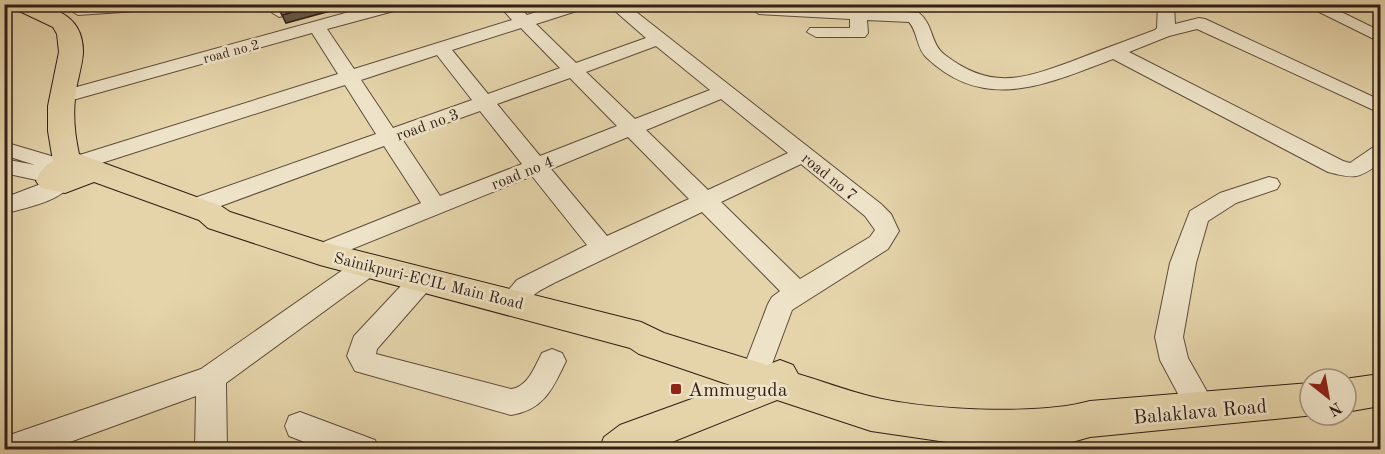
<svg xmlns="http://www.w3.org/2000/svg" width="1385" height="454" viewBox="0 0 1385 454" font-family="'Old Standard TT',serif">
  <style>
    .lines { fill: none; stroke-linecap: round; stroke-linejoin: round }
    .minor-casing { stroke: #5d4c3b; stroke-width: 2 }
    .major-casing { stroke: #301e16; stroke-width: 2 }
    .minor { fill: #eee3c8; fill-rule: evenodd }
    .major { fill: #e5d4aa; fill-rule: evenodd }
    .shaded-wall { fill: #635845; stroke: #301e16; stroke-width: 1.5 }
    .building { fill: #8e7d63; stroke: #301e16; stroke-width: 1.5 }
    .poi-dot { fill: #8f2418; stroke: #eee3c8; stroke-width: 2 }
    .labels { text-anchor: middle; stroke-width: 5; stroke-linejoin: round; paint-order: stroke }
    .far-street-label { font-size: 14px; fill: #301e16; stroke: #eee3c8 }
    .street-label { font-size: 16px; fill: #301e16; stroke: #eee3c8 }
    .near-poi-label { font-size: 20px; fill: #301e16; stroke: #eee3c8; text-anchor: start }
    .near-street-label { font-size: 20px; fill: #301e16; stroke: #eee3c8 }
  </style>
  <rect width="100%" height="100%" fill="#e5d4aa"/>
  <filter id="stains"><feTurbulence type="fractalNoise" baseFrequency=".00333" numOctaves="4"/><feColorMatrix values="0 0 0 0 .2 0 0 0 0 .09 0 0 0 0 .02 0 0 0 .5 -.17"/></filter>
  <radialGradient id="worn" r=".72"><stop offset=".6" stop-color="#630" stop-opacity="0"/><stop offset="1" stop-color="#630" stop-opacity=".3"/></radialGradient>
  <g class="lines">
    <!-- minor casing -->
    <g class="minor-casing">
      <g id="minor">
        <path d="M 85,4 L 173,4 L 165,9 L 78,15 L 70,10 L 72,6 Z"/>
        <path d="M 287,4 L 316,4 L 314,8 L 279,17 L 271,12 L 273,8 Z"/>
        <path d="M 378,4 L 407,4 L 405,8 L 327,29 L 354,69 L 512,20 L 498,4 L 516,4 L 527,15 L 561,4 L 588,4 L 586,8 L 536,24 L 576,63 L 646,38 L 607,4 L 626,4 L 881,204 L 891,214 L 899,231 L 888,249 L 792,310 L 769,372 L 759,376 L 749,372 L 745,364 L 768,304 L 772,297 L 780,291 L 702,212 L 556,282 C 549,286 541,289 535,294 C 523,304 520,314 503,308 L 499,301 L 517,280 L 587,245 L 532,176 L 320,262 L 311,259 L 308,253 L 311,247 L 421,203 L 384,146 L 202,213 L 194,215 L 186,213 L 182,207 L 186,201 L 376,134 L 345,85 L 86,168 L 73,169 L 71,172 L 62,174 L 71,184 C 60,202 24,208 4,214 L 4,198 L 46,182 L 4,173 L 4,159 L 35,165 L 4,155 L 4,142 L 68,161 L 70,158 L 338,74 L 312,33 L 62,103 L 55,101 L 52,97 L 55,93 ZM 521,28 L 560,68 L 488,94 L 452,50 ZM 656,46 L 710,90 L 635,119 L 586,72 ZM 437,55 L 472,100 L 393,128 L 361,80 ZM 570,78 L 617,126 L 540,156 L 497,104 ZM 721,99 L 788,153 L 708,190 L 646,130 ZM 480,111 L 522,164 L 440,196 L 402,139 ZM 628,137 L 689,199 L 607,236 L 551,169 ZM 801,164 L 865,216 L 875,230 L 870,237 L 800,279 L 721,202 Z"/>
        <path d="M 757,4 L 858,8 L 919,13 C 934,25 930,44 945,55 C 993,92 1026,78 1078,59 C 1103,49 1129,40 1155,30 L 1157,28 L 1158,4 L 1174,4 L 1175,24 L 1199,18 L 1205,19 L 1380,100 L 1380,113 L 1197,29 L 1169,36 L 1129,52 L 1343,161 L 1350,163 L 1372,148 L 1380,146 L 1380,163 C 1358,179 1355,179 1328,172 L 1113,59 C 1049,83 986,114 927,58 C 916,48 918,32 909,22 L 867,20 L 868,33 L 865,37 L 816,37 L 807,32 L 810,28 L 850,28 L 850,19 L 759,14 L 751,9 Z"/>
        <path d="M 1303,4 L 1325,4 L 1380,31 L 1380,42 Z"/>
        <path d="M 1269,177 L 1277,179 L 1280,184 L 1277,189 L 1236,203 L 1208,221 L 1196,263 L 1183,337 L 1188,358 L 1218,411 L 1214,420 L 1203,424 L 1192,420 L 1160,360 L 1155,337 L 1170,263 L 1190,211 L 1220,193 Z"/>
        <path d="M 369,256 L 378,258 L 382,265 L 378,272 L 226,383 L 227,450 L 195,450 L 196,396 L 48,450 L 4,450 L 4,437 L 201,369 L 360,258 Z"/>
        <path d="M 423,269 L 432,272 L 436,279 L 432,286 L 377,349 L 376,354 L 511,389 C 528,387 535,366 542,353 L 552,349 L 562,353 L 566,361 C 553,388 544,410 511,415 L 355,371 L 347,356 L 354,336 L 414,272 Z"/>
        <path d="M 300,412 L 375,440 L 379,450 L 325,450 L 289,436 L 285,426 L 289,416 Z"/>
        <path d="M 1007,433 L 1027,440 L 1031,450 L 983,450 L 987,440 Z"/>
      </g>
    </g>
    <!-- major casing -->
    <g class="major-casing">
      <g id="major">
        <path d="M 12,4 C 45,4 84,10 83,53 C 82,68 76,83 75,99 C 73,117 75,136 79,154 L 221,206 L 230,212 L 323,242 L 641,322 L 664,333 L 767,365 L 780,360 L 793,365 L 798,374 C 822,381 845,390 869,396 C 923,410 1037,416 1090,401 L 1310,383 L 1310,415 L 1315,415 L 1090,437 L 1065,444 L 960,444 L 871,431 L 777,400 L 652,450 L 599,450 L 604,437 L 620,425 L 730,385 L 639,354 L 630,348 L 320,265 L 208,228 L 199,220 L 94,182 L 65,193 L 41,188 L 36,181 C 39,172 45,165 53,161 L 48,131 L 48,106 L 59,52 L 57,34 L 53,27 L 15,9 Z"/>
        <path d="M 1380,374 L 1380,406 L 1346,412 L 1344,379 Z"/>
      </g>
    </g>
    <!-- minor -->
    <use href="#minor" class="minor"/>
    <!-- major -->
    <use href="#major" class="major"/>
  </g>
  <!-- shaded-wall -->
  <path class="shaded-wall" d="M 322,4 L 356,4 L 286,23 L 282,15 Z"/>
  <!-- building -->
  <path class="building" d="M 302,4 L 322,4 L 282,15 L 279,10 Z"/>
  <!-- markers -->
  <rect class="poi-dot" x="670" y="383" width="12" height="12" rx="3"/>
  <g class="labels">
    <!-- far-street labels -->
    <g class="far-street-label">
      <text transform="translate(231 51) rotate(-15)" y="5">road no 2</text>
    </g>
    <!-- street labels -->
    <g class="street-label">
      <text transform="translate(427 124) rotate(-20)" y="6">road no 3</text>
      <text transform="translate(522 172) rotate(-22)" y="6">road no 4</text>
      <text transform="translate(830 176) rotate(39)" y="6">road no 7</text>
      <text transform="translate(429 280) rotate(14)" y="6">Sainikpuri-ECIL Main Road</text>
    </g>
    <!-- near-poi labels -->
    <g class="near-poi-label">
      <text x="688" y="396">Ammuguda</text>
    </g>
    <!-- near-street labels -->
    <g class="near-street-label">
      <text transform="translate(1200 411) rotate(-5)" y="7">Balaklava Road</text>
    </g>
  </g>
  <!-- margin -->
  <rect width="1385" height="454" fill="none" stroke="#e5d4aa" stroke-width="24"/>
  <rect x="6" y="6" width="1373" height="442" fill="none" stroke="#301e16" stroke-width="3"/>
  <rect x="12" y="12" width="1361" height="430" fill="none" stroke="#301e16" stroke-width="1.5"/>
  <!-- north arrow -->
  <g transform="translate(1328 397) rotate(149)"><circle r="28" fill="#eee3c8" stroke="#a29481" stroke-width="1.5"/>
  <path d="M0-4.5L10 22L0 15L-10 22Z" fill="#8f2418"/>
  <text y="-9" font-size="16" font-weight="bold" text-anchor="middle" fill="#301e16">N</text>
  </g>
  <rect width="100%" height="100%" filter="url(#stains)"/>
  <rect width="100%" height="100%" fill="url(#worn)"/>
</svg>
